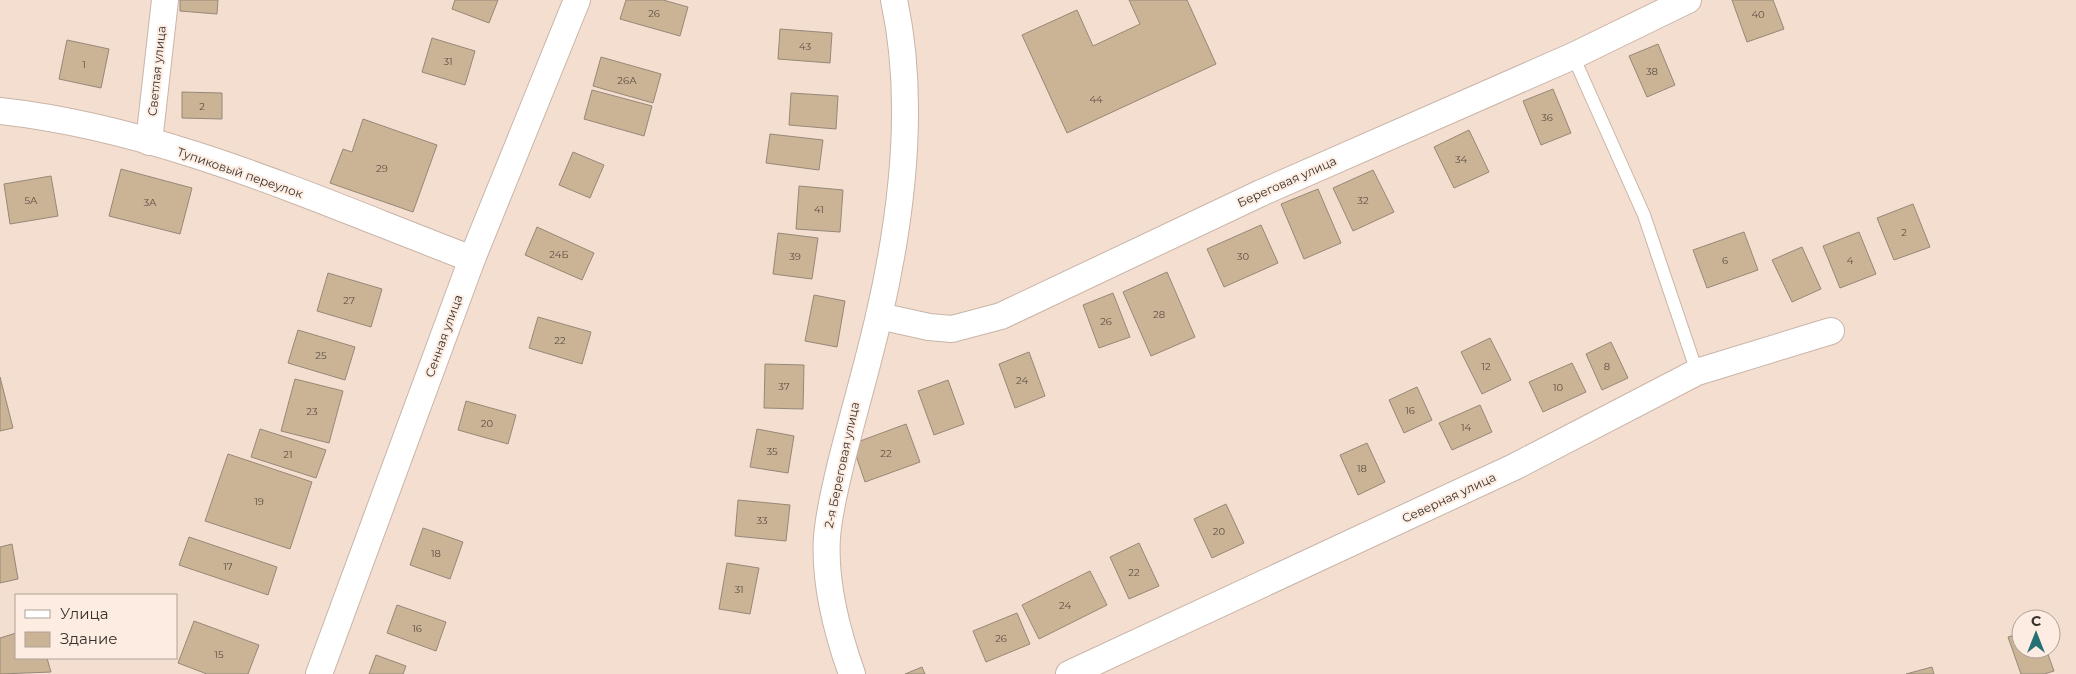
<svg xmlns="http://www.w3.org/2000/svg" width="2076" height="674" viewBox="0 0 2076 674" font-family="Montserrat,sans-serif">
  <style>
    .building { fill: #cbb395; stroke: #968877 }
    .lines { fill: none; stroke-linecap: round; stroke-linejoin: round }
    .service-casing { stroke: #c9b5a8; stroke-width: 14 }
    .minor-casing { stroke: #c9b5a8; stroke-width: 28 }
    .service { stroke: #fff; stroke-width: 12 }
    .minor { stroke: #fff; stroke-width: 26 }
    .labels { text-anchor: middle; stroke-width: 4; stroke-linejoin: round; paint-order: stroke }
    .number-label { font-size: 10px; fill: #5d5146 }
    .street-label { font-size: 12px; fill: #38302b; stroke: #fdece1 }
  </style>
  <rect width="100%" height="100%" fill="#f3ded0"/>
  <!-- building -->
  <g class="building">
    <path d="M 180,0 L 218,0 L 217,14 L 180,11 Z"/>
    <path d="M 455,0 L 498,0 L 489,23 L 452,9 Z"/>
    <path d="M 626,0 L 663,0 L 688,7 L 680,36 L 620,19 Z"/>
    <path d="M 1129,0 L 1187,0 L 1216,64 L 1067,133 L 1022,35 L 1077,10 L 1093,46 L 1140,24 Z"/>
    <path d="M 1732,0 L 1773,0 L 1784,29 L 1747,42 Z"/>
    <path d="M 780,29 L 832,33 L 830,63 L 778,59 Z"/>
    <path d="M 432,38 L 475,51 L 465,85 L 422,72 Z"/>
    <path d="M 67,40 L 109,49 L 101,88 L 59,79 Z"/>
    <path d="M 1658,44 L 1675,85 L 1647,97 L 1629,56 Z"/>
    <path d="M 601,57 L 661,74 L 653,103 L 593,86 Z"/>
    <path d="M 1553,89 L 1571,133 L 1541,145 L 1523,101 Z"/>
    <path d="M 592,90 L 652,106 L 644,136 L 584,119 Z"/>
    <path d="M 182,92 L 222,93 L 222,119 L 182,118 Z"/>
    <path d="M 791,93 L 838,96 L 836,129 L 789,125 Z"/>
    <path d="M 363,119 L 437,145 L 413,212 L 330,183 L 343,149 L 352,152 Z"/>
    <path d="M 1469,130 L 1489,172 L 1454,188 L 1434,147 Z"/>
    <path d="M 770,134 L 823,140 L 819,170 L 766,163 Z"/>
    <path d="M 573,152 L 604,165 L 590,198 L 559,185 Z"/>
    <path d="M 121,169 L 192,188 L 180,234 L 109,216 Z"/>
    <path d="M 1373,170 L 1394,212 L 1353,231 L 1333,188 Z"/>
    <path d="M 51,176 L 58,216 L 10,224 L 4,184 Z"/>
    <path d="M 799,186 L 843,190 L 840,232 L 796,229 Z"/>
    <path d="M 1318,189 L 1341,243 L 1304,259 L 1281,204 Z"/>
    <path d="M 1913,204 L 1930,247 L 1894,260 L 1877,218 Z"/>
    <path d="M 1261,225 L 1278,263 L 1224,287 L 1207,249 Z"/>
    <path d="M 537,227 L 594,253 L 582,280 L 525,255 Z"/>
    <path d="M 1744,232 L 1758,270 L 1707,288 L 1693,250 Z"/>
    <path d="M 1859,232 L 1876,274 L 1840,288 L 1823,246 Z"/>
    <path d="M 778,233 L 818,238 L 812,279 L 773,274 Z"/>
    <path d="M 1802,247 L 1821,289 L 1792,302 L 1772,260 Z"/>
    <path d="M 1167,272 L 1195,337 L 1151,356 L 1123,292 Z"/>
    <path d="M 328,273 L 382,289 L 371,327 L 317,311 Z"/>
    <path d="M 1113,293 L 1130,337 L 1099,348 L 1083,305 Z"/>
    <path d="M 814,295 L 845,301 L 837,347 L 805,341 Z"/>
    <path d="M 538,317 L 591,332 L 582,364 L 529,348 Z"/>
    <path d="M 298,330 L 355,347 L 345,380 L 288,363 Z"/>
    <path d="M 1490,338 L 1511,380 L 1482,394 L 1461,352 Z"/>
    <path d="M 1611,342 L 1628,378 L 1602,390 L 1586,354 Z"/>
    <path d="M 1029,352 L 1045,396 L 1015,408 L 999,364 Z"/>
    <path d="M 1572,363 L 1586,392 L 1543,412 L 1529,382 Z"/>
    <path d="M 765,364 L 804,365 L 803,409 L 764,408 Z"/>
    <path d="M 0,377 L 13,428 L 0,431 Z"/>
    <path d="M 295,379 L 343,391 L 329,443 L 281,431 Z"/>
    <path d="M 948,380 L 964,424 L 934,435 L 918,391 Z"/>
    <path d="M 1417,387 L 1432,420 L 1404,433 L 1389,400 Z"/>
    <path d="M 466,401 L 516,415 L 508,444 L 458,430 Z"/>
    <path d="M 1480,405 L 1492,432 L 1452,450 L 1439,423 Z"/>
    <path d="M 906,424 L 920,462 L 865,482 L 852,444 Z"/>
    <path d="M 260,429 L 326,450 L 316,478 L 251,457 Z"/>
    <path d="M 757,429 L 794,436 L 788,473 L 750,467 Z"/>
    <path d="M 1367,443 L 1385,482 L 1358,495 L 1340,455 Z"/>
    <path d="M 228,454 L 312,482 L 290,549 L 205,521 Z"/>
    <path d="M 738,500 L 790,505 L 786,541 L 735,536 Z"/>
    <path d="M 1226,504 L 1244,543 L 1212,558 L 1194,519 Z"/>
    <path d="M 423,528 L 463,542 L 450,579 L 410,565 Z"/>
    <path d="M 189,537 L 277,567 L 268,595 L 179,565 Z"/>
    <path d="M 1139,543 L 1159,586 L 1129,599 L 1110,557 Z"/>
    <path d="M 12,544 L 18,579 L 0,583 L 0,547 Z"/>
    <path d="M 727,563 L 759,568 L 750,614 L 719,609 Z"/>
    <path d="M 1090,571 L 1107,605 L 1039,639 L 1022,605 Z"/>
    <path d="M 397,605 L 446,622 L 436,651 L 387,633 Z"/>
    <path d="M 1017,613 L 1030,644 L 986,662 L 973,631 Z"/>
    <path d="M 194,621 L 259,645 L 248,674 L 207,674 L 178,663 Z"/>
    <path d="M 16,633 L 16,658 L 47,658 L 51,672 L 0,674 L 0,638 Z"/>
    <path d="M 2021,633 L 2021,649 L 2046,649 L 2054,671 L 2044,674 L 2021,674 L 2008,637 Z"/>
    <path d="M 376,655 L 406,666 L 403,674 L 369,674 Z"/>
    <path d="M 922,667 L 925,674 L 905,674 Z"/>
    <path d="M 1932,667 L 1934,674 L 1906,674 Z"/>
  </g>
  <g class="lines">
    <!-- service casing -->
    <g class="service-casing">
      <path id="service" d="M 1573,56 L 1644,215 L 1697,372"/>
    </g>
    <!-- minor casing -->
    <g class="minor-casing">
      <g id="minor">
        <path d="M 0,111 C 164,129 319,201 472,259"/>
        <path d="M 149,142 L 165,0"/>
        <path d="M 879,316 L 929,327 L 952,329 L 1001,316 L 1261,193 L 1573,56 L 1688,0"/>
        <path d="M 319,674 L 472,259 L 577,0"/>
        <path d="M 852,674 C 837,632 824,583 827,537 C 829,511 836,484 842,459 C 854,411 868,364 879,316 C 902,216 916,101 894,0"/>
        <path d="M 1069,674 L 1514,467 L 1697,372 L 1831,331"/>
      </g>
    </g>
    <!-- service -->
    <use href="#service" class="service"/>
    <!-- minor -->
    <use href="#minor" class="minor"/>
  </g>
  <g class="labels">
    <!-- number labels -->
    <g class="number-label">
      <text x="654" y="17">26</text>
      <text x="1758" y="18">40</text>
      <text x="805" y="50">43</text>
      <text x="448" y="65">31</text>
      <text x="84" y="68">1</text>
      <text x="1652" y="75">38</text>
      <text x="627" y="84">26А</text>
      <text x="1096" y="103">44</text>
      <text x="202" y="110">2</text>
      <text x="1547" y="121">36</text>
      <text x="1461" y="163">34</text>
      <text x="382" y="172">29</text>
      <text x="31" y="204">5А</text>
      <text x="1363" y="204">32</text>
      <text x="150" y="206">3А</text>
      <text x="819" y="213">41</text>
      <text x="1904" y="236">2</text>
      <text x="559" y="258">24Б</text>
      <text x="795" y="260">39</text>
      <text x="1243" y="260">30</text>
      <text x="1725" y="264">6</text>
      <text x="1850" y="264">4</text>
      <text x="349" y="304">27</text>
      <text x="1159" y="318">28</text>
      <text x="1106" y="325">26</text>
      <text x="560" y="344">22</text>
      <text x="321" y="359">25</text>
      <text x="1486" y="370">12</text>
      <text x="1607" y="370">8</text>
      <text x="1022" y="384">24</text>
      <text x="784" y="390">37</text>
      <text x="1558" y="391">10</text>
      <text x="1410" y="414">16</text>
      <text x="312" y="415">23</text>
      <text x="487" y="427">20</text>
      <text x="1466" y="431">14</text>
      <text x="772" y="455">35</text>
      <text x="886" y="457">22</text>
      <text x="288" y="458">21</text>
      <text x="1362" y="472">18</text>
      <text x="259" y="505">19</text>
      <text x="762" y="524">33</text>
      <text x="1219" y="535">20</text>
      <text x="436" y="557">18</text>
      <text x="228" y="570">17</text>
      <text x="1134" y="576">22</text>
      <text x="739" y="593">31</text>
      <text x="1065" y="609">24</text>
      <text x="417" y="632">16</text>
      <text x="1001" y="642">26</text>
      <text x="219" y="658">15</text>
    </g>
    <!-- street labels -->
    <g class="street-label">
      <text transform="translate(157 71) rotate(-84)" y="4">Светлая улица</text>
      <text transform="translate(240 173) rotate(19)" y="4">Тупиковый переулок</text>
      <text transform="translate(1287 182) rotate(-24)" y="4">Береговая улица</text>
      <text transform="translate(444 336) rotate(-70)" y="4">Сенная улица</text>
      <text transform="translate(842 465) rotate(-78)" y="4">2-я Береговая улица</text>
      <text transform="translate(1449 498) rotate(-25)" y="4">Северная улица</text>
    </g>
  </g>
  <!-- legend -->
  <rect x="15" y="594" width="162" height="65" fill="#fdece1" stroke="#aea198"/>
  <rect x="25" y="610" width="25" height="8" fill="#ffffff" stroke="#aea198"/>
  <text x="60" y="619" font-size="15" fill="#38302b">Улица</text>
  <rect x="25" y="632" width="25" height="15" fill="#cbb395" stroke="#aea198"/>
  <text x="60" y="644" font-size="15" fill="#38302b">Здание</text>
  <!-- north arrow -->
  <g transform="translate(2036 634)"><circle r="24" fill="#fdece1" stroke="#aea198"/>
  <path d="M0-4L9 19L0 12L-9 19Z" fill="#267174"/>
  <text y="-8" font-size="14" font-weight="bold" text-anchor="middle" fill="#38302b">С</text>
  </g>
</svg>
